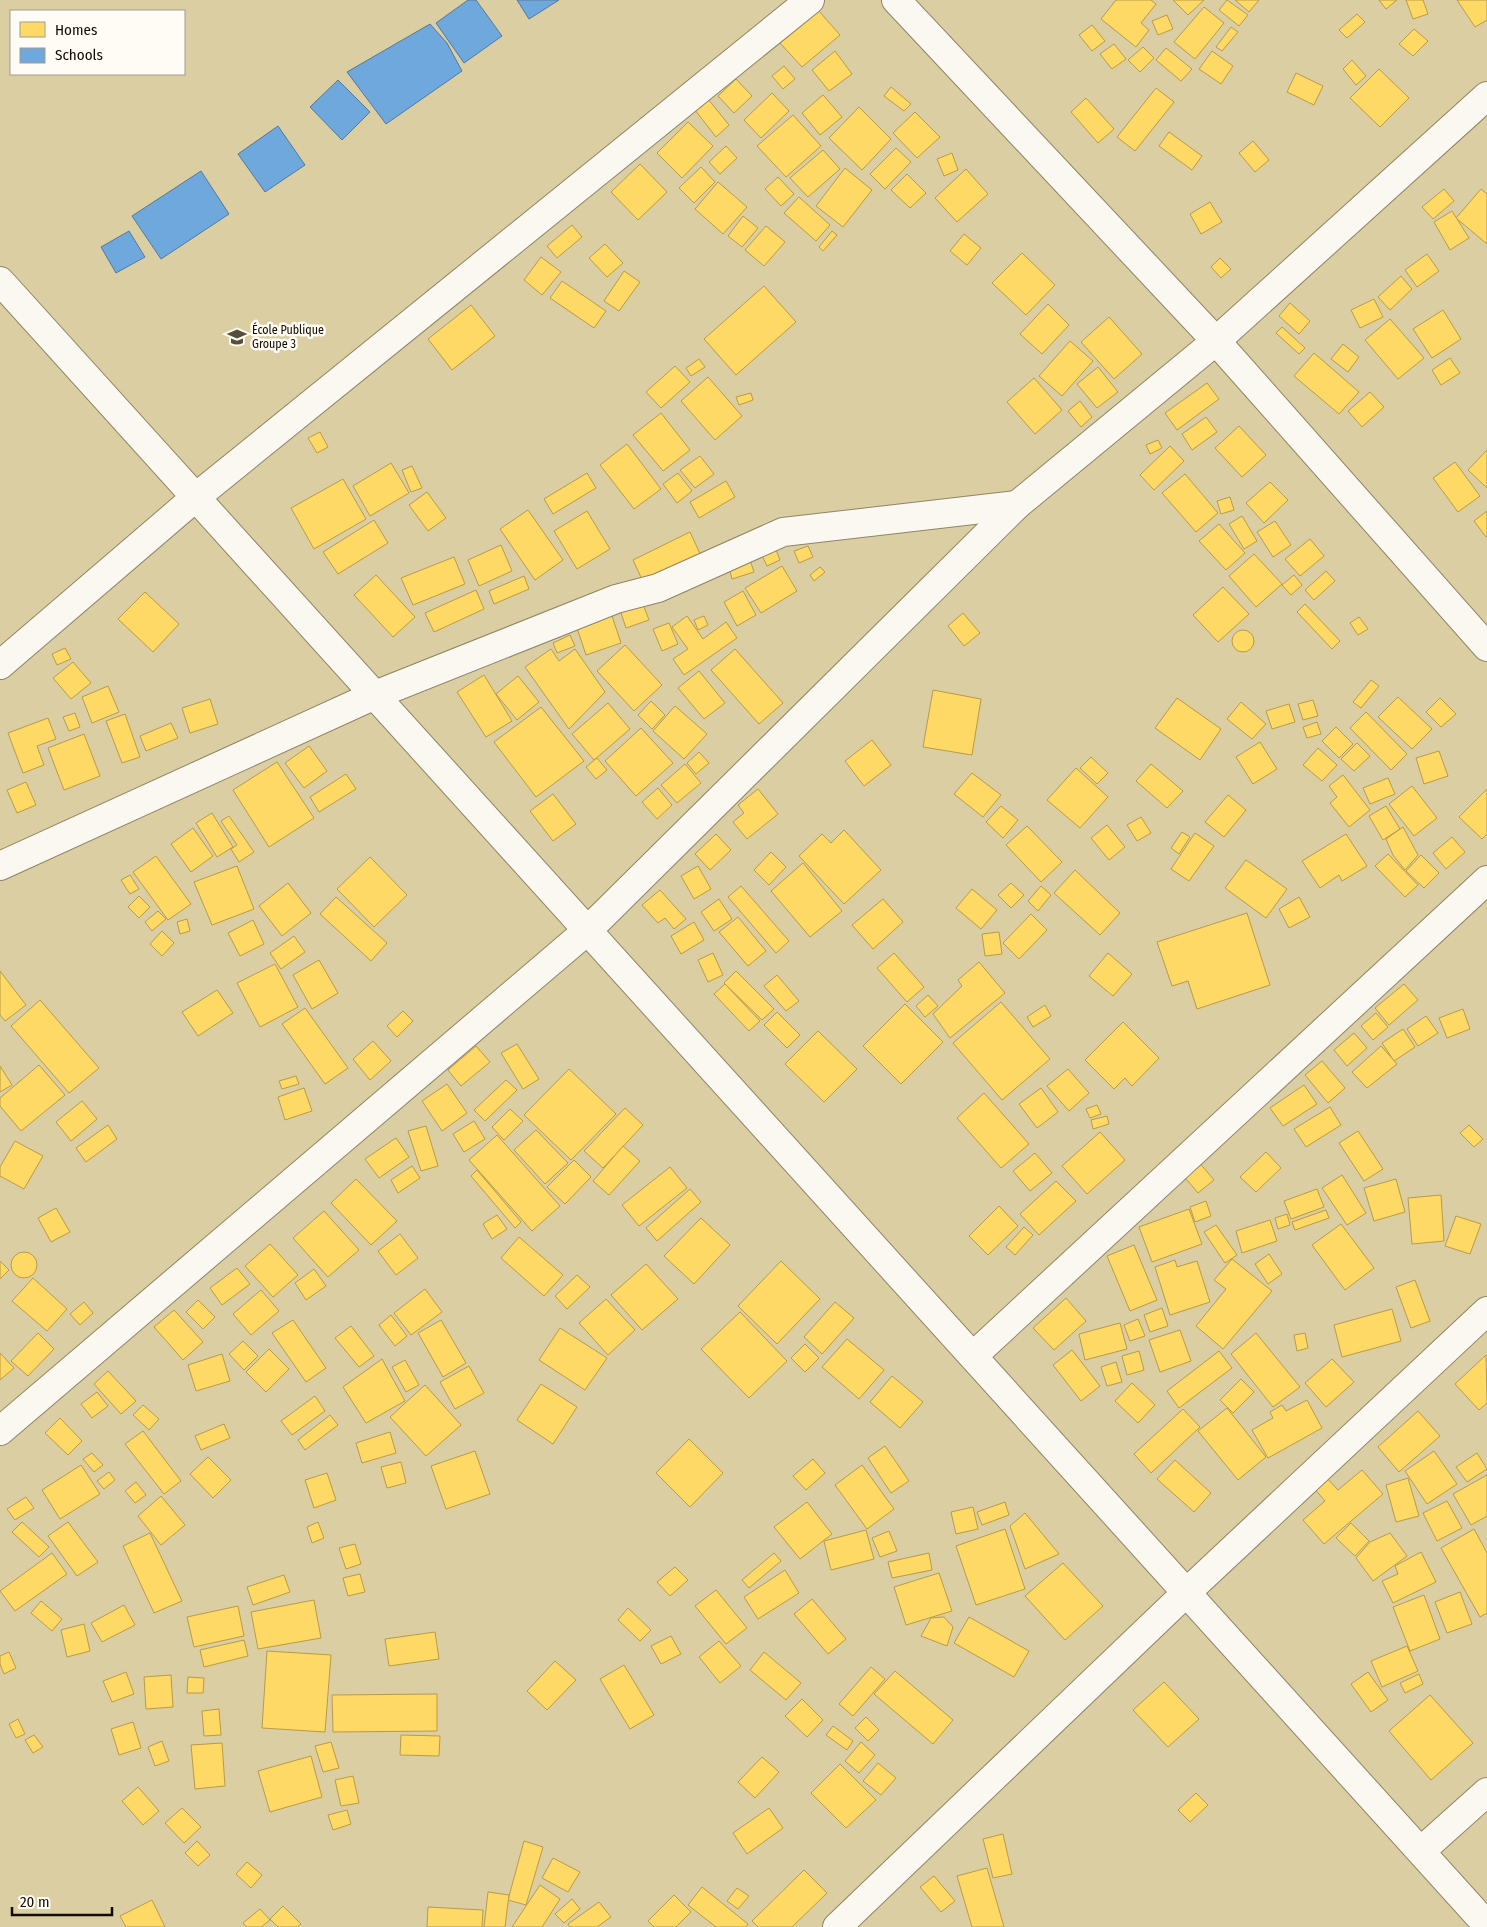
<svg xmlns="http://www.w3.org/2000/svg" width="1487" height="1927" viewBox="0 0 1487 1927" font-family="'Fira Sans Condensed',sans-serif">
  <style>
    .homes { fill: #ffd966; stroke: #b89b47 }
    .schools { fill: #6fa8dc; stroke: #53799a }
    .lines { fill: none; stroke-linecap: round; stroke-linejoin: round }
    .minor-casing { stroke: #8e8566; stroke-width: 30 }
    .tertiary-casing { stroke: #8e8566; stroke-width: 30 }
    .minor { stroke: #faf8f1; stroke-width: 28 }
    .tertiary { stroke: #faf8f1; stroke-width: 28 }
    .labels { text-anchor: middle; stroke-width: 5; stroke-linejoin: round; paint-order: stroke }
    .poi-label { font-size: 12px; fill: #120b00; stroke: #fffcf5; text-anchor: start }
  </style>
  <rect width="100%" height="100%" fill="#dbcea3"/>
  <!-- homes -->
  <g class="homes">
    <path d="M 1116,0 L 1151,0 L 1156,4 L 1141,23 L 1149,30 L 1136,47 L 1101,19 Z"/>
    <path d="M 1173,0 L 1204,0 L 1188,15 Z"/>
    <path d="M 1227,0 L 1248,15 L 1239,26 L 1219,10 Z"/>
    <path d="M 1235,0 L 1259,0 L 1249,12 Z"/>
    <path d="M 1379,0 L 1397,0 L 1386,9 Z"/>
    <path d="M 1406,0 L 1423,0 L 1428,14 L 1413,19 Z"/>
    <path d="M 1457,0 L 1487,0 L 1487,20 L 1475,27 Z"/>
    <path d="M 1204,7 L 1224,23 L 1195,59 L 1174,42 Z"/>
    <path d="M 818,10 L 840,35 L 802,67 L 780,43 Z"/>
    <path d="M 1357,14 L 1365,22 L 1347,38 L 1339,30 Z"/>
    <path d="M 1167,15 L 1173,29 L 1158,35 L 1152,21 Z"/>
    <path d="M 1092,25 L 1105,41 L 1092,51 L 1079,35 Z"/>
    <path d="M 1231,27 L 1238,32 L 1222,51 L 1216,47 Z"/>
    <path d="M 1414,29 L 1428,41 L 1413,56 L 1399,44 Z"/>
    <path d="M 1114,44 L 1126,59 L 1112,69 L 1100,54 Z"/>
    <path d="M 1143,47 L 1154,58 L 1140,72 L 1128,60 Z"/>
    <path d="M 1166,48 L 1192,69 L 1181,81 L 1156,60 Z"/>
    <path d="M 835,51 L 852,74 L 829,91 L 812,70 Z"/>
    <path d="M 1212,51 L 1233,66 L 1221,84 L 1199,69 Z"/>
    <path d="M 1352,60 L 1366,76 L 1356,85 L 1343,69 Z"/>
    <path d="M 784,66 L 795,79 L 783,89 L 772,76 Z"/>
    <path d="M 1379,69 L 1409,98 L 1380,127 L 1350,98 Z"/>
    <path d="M 1296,73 L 1323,86 L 1314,105 L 1287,92 Z"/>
    <path d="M 736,79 L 752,96 L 734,113 L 718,96 Z"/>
    <path d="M 891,87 L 911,104 L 904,111 L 884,96 Z"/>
    <path d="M 1156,88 L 1174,102 L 1135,151 L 1117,137 Z"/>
    <path d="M 772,93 L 789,111 L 761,138 L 744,120 Z"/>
    <path d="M 823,95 L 842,117 L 820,135 L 802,113 Z"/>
    <path d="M 1086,98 L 1114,129 L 1098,143 L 1071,112 Z"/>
    <path d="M 708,99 L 729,125 L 716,137 L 695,110 Z"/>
    <path d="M 859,107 L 891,139 L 862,170 L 829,138 Z"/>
    <path d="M 915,112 L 940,137 L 917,158 L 893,133 Z"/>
    <path d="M 793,115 L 821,146 L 786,177 L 757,146 Z"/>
    <path d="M 688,122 L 713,146 L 682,178 L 657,153 Z"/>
    <path d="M 1169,132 L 1202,156 L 1192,170 L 1159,146 Z"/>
    <path d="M 1253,141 L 1269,160 L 1255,172 L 1239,153 Z"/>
    <path d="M 726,146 L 737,158 L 720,174 L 709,162 Z"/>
    <path d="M 896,148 L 911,162 L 885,189 L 870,174 Z"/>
    <path d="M 823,150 L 840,169 L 808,197 L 790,178 Z"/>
    <path d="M 952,153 L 958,170 L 944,176 L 937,159 Z"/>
    <path d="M 640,164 L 667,192 L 638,220 L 611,192 Z"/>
    <path d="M 701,167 L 715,182 L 694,203 L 679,188 Z"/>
    <path d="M 845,168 L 872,190 L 843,227 L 816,206 Z"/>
    <path d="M 966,169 L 988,194 L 957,222 L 935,198 Z"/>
    <path d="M 907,174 L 926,193 L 910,208 L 891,190 Z"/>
    <path d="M 778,177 L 794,194 L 781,206 L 765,189 Z"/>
    <path d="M 718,182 L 747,207 L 723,234 L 695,209 Z"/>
    <path d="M 1444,189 L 1454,201 L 1433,219 L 1422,207 Z"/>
    <path d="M 1481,189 L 1487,194 L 1487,244 L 1456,218 Z"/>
    <path d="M 799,197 L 830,225 L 816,241 L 784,213 Z"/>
    <path d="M 1210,202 L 1222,222 L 1201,234 L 1190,214 Z"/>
    <path d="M 1452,211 L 1469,238 L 1450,250 L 1434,222 Z"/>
    <path d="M 743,216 L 758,228 L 742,247 L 728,236 Z"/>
    <path d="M 572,225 L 582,237 L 557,258 L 547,246 Z"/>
    <path d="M 766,226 L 785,242 L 764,266 L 745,250 Z"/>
    <path d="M 832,231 L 837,235 L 823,251 L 819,247 Z"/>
    <path d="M 964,234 L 981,248 L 967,265 L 950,251 Z"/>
    <path d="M 605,244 L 623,263 L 607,277 L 589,258 Z"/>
    <path d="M 1022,253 L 1055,285 L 1026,315 L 992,283 Z"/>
    <path d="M 1427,254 L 1439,271 L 1417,287 L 1405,270 Z"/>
    <path d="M 541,257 L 561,272 L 542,295 L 524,280 Z"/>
    <path d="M 1220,258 L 1231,269 L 1221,278 L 1211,267 Z"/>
    <path d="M 624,271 L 640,282 L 619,311 L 604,301 Z"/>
    <path d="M 1401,276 L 1412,289 L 1390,310 L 1378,297 Z"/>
    <path d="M 562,281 L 606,311 L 594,328 L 550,298 Z"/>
    <path d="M 764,286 L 796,322 L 736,375 L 704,339 Z"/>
    <path d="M 1374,299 L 1383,317 L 1360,328 L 1351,310 Z"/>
    <path d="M 1290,303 L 1310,321 L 1299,334 L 1279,316 Z"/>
    <path d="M 1048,304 L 1069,325 L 1042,354 L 1020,334 Z"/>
    <path d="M 471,305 L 495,336 L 452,370 L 428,339 Z"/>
    <path d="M 1443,310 L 1461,339 L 1432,358 L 1413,329 Z"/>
    <path d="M 1109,317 L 1142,354 L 1114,379 L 1081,342 Z"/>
    <path d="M 1390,319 L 1424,358 L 1398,379 L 1365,340 Z"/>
    <path d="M 1282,327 L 1305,348 L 1299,354 L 1276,333 Z"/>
    <path d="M 1070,341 L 1093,361 L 1062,396 L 1039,376 Z"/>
    <path d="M 1343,344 L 1359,357 L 1348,372 L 1331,359 Z"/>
    <path d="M 1314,353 L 1359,392 L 1339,414 L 1294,376 Z"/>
    <path d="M 1450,358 L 1460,373 L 1441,385 L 1432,370 Z"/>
    <path d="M 699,359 L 705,367 L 691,376 L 686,368 Z"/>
    <path d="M 675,366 L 690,382 L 661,408 L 646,392 Z"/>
    <path d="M 1098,367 L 1118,392 L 1097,408 L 1077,384 Z"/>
    <path d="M 708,377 L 742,416 L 715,440 L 681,401 Z"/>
    <path d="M 1034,378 L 1062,410 L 1035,434 L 1007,402 Z"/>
    <path d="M 1207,383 L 1219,399 L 1177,430 L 1165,413 Z"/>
    <path d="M 1370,392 L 1384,407 L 1362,427 L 1348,411 Z"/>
    <path d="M 751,393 L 753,400 L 739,405 L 736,397 Z"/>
    <path d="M 1080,401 L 1092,417 L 1081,427 L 1068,411 Z"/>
    <path d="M 661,413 L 690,450 L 663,471 L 633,435 Z"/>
    <path d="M 1206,417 L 1217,432 L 1192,450 L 1182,434 Z"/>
    <path d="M 1239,426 L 1266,455 L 1242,477 L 1215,448 Z"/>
    <path d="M 320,432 L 328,447 L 317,453 L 308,438 Z"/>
    <path d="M 1158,440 L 1162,448 L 1150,454 L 1146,445 Z"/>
    <path d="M 627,444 L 661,489 L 634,509 L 600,465 Z"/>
    <path d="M 1170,446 L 1184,461 L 1154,490 L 1140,475 Z"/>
    <path d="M 1487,450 L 1487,488 L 1468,470 Z"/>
    <path d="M 700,456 L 714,474 L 695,488 L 680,470 Z"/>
    <path d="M 1455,462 L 1480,496 L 1458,512 L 1433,478 Z"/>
    <path d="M 391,463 L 409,493 L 370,516 L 353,486 Z"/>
    <path d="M 412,466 L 422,488 L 411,492 L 402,470 Z"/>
    <path d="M 587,473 L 596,488 L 553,514 L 544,499 Z"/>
    <path d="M 678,473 L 692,491 L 677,503 L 663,484 Z"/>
    <path d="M 1185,474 L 1218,513 L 1196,532 L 1162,493 Z"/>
    <path d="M 343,479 L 366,519 L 314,549 L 291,508 Z"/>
    <path d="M 726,481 L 735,497 L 699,518 L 690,502 Z"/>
    <path d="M 1270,482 L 1288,500 L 1264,523 L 1246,503 Z"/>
    <path d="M 427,492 L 446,518 L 428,531 L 409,505 Z"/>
    <path d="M 1230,497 L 1234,510 L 1221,514 L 1217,501 Z"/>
    <path d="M 528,510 L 563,560 L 535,580 L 500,529 Z"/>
    <path d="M 587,511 L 610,549 L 577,569 L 554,531 Z"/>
    <path d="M 1487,511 L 1487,536 L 1486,537 L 1474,521 Z"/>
    <path d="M 1242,516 L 1257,541 L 1244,549 L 1229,524 Z"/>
    <path d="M 374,520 L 388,543 L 338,574 L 323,552 Z"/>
    <path d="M 1275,521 L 1291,545 L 1273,557 L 1257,532 Z"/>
    <path d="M 1219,524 L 1245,553 L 1226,570 L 1199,541 Z"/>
    <path d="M 690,532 L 702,558 L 645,586 L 633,560 Z"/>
    <path d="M 1310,539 L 1324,556 L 1300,576 L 1285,559 Z"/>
    <path d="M 501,545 L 512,571 L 479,586 L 468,560 Z"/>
    <path d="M 774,545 L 780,560 L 767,566 L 760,551 Z"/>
    <path d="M 808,546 L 813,557 L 799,563 L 794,551 Z"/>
    <path d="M 1254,554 L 1282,584 L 1256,607 L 1229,576 Z"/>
    <path d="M 454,557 L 465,584 L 413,605 L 401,578 Z"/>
    <path d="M 749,557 L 754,572 L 732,579 L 728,564 Z"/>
    <path d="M 782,566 L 797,591 L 761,613 L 745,588 Z"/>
    <path d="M 820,567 L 825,572 L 814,581 L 810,575 Z"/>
    <path d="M 1326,571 L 1335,581 L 1314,600 L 1305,590 Z"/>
    <path d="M 376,575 L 415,617 L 393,637 L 354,595 Z"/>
    <path d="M 1294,575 L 1302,585 L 1291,595 L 1282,585 Z"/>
    <path d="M 524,576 L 529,589 L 494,604 L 489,591 Z"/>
    <path d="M 1223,587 L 1249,614 L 1218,642 L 1193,615 Z"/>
    <path d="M 476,590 L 484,609 L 434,632 L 425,613 Z"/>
    <path d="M 743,591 L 756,615 L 737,626 L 724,602 Z"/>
    <path d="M 145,592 L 179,624 L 153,652 L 118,619 Z"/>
    <path d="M 641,599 L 649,620 L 626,628 L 619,607 Z"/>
    <path d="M 1305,604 L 1340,641 L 1332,649 L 1297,612 Z"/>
    <path d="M 611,613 L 621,643 L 586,655 L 576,625 Z"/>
    <path d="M 963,613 L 980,633 L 964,646 L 948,626 Z"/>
    <path d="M 687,616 L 703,639 L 726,622 L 737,638 L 684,675 L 673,659 L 688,649 L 672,627 Z"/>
    <path d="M 704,616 L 708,625 L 698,630 L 694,620 Z"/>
    <path d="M 1359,617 L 1368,629 L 1358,635 L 1350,623 Z"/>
    <path d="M 669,623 L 678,644 L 662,651 L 653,629 Z"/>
    <circle cx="1243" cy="641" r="11"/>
    <path d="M 570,635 L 575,646 L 557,653 L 553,643 Z"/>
    <path d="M 625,645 L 662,685 L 634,711 L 597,671 Z"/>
    <path d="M 65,648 L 71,659 L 57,665 L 52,654 Z"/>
    <path d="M 551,649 L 559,661 L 575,649 L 605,692 L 569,729 L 525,667 Z"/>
    <path d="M 735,649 L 783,703 L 759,724 L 711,670 Z"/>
    <path d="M 73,662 L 91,683 L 71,699 L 53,678 Z"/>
    <path d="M 699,671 L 725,703 L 704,719 L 678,688 Z"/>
    <path d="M 484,675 L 512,721 L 486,737 L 457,692 Z"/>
    <path d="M 518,676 L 539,702 L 517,720 L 496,694 Z"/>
    <path d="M 1371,680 L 1379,686 L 1361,708 L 1353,702 Z"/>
    <path d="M 108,686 L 119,712 L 92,723 L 82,697 Z"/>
    <path d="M 933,690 L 981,699 L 972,755 L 923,747 Z"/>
    <path d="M 1398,697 L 1432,729 L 1412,749 L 1378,717 Z"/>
    <path d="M 1177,698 L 1221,729 L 1200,760 L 1155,728 Z"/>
    <path d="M 1440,698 L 1456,714 L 1441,727 L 1426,712 Z"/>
    <path d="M 210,699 L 218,724 L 190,733 L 182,708 Z"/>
    <path d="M 1313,700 L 1318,716 L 1303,720 L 1298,704 Z"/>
    <path d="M 651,701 L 665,715 L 652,729 L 638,715 Z"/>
    <path d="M 1241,702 L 1266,724 L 1252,739 L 1227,719 Z"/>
    <path d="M 608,703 L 630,729 L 594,760 L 572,734 Z"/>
    <path d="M 1289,704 L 1295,722 L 1272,729 L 1266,711 Z"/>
    <path d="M 675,706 L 707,734 L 684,759 L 653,731 Z"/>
    <path d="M 541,707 L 584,761 L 536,797 L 494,742 Z"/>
    <path d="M 1366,712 L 1407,754 L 1391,770 L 1350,728 Z"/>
    <path d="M 75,713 L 80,727 L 69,731 L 63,717 Z"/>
    <path d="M 125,714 L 140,757 L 122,763 L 106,721 Z"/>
    <path d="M 48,718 L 56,739 L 37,746 L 44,765 L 23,773 L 8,733 Z"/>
    <path d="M 1317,722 L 1321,734 L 1307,738 L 1303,727 Z"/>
    <path d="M 171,723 L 178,738 L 146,751 L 140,736 Z"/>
    <path d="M 1336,727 L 1353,744 L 1339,758 L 1322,741 Z"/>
    <path d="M 641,728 L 673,763 L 636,796 L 605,761 Z"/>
    <path d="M 84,734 L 100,776 L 64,790 L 48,748 Z"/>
    <path d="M 872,740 L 891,765 L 864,786 L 845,761 Z"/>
    <path d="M 1260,742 L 1277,769 L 1253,784 L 1236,757 Z"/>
    <path d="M 1357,743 L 1370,756 L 1354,771 L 1341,759 Z"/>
    <path d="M 309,746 L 327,771 L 304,788 L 285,763 Z"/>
    <path d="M 1318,748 L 1337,765 L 1322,781 L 1303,765 Z"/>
    <path d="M 1439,751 L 1448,776 L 1424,784 L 1416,758 Z"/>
    <path d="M 699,752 L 709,763 L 696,774 L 687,763 Z"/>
    <path d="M 1091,757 L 1108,773 L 1097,784 L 1080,768 Z"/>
    <path d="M 597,758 L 607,770 L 596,779 L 586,767 Z"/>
    <path d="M 277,762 L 314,818 L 269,847 L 233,790 Z"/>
    <path d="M 685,764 L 701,783 L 677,803 L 661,785 Z"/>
    <path d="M 1151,764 L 1183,791 L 1167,808 L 1136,781 Z"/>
    <path d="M 1076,768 L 1108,797 L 1080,828 L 1047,800 Z"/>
    <path d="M 972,773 L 1001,795 L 983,817 L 954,794 Z"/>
    <path d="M 346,774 L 356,789 L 319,812 L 310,797 Z"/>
    <path d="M 1343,775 L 1370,810 L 1349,827 L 1330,803 L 1337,797 L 1329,786 Z"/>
    <path d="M 1388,778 L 1395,794 L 1370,804 L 1363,788 Z"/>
    <path d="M 26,782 L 36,805 L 17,813 L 7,790 Z"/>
    <path d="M 1412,786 L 1437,818 L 1414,836 L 1389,804 Z"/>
    <path d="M 658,788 L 672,805 L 657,819 L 642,802 Z"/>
    <path d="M 758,789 L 778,814 L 747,839 L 733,822 L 744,813 L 738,805 Z"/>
    <path d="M 1487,789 L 1487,834 L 1482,839 L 1459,817 Z"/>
    <path d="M 553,794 L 576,824 L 553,841 L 530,811 Z"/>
    <path d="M 1228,795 L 1246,810 L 1224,837 L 1205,822 Z"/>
    <path d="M 1001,806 L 1018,820 L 1003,838 L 986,822 Z"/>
    <path d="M 1386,806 L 1400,829 L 1383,840 L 1369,816 Z"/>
    <path d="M 212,813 L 233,847 L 217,857 L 196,823 Z"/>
    <path d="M 229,816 L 254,852 L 239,862 L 231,849 L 237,845 L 221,821 Z"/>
    <path d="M 1141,817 L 1151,833 L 1137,841 L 1127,825 Z"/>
    <path d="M 1107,825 L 1125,847 L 1109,860 L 1091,838 Z"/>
    <path d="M 1027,826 L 1062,862 L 1041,882 L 1006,845 Z"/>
    <path d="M 1403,827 L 1418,855 L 1405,870 L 1393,855 L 1386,839 Z"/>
    <path d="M 193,828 L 213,856 L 191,872 L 171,844 Z"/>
    <path d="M 844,830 L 881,870 L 844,904 L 799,856 L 822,834 L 831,843 Z"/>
    <path d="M 1182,832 L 1190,837 L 1179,854 L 1171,848 Z"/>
    <path d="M 1195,833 L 1214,846 L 1189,881 L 1171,869 Z"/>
    <path d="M 716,834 L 731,850 L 710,870 L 695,854 Z"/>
    <path d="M 1346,834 L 1367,866 L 1342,881 L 1339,875 L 1320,888 L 1302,861 Z"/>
    <path d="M 1452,837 L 1465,852 L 1446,869 L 1433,853 Z"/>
    <path d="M 771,852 L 786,867 L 769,885 L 754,870 Z"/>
    <path d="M 1388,854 L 1418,885 L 1405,897 L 1375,866 Z"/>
    <path d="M 1421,855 L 1439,873 L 1424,888 L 1406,871 Z"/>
    <path d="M 156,856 L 191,904 L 168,920 L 133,872 Z"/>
    <path d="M 370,857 L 407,895 L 374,927 L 337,889 Z"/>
    <path d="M 1246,860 L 1287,889 L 1266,918 L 1225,888 Z"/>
    <path d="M 803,863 L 842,911 L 810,937 L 771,891 Z"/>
    <path d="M 237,866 L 254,909 L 212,925 L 194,882 Z"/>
    <path d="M 698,866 L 711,889 L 694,899 L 681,876 Z"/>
    <path d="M 1075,870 L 1120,913 L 1100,935 L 1054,893 Z"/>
    <path d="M 130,875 L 139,889 L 130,894 L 121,880 Z"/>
    <path d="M 288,883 L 311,913 L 282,936 L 259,906 Z"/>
    <path d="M 1011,883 L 1024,895 L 1011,908 L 998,895 Z"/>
    <path d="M 741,886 L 789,941 L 776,953 L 728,897 Z"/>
    <path d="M 1041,886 L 1051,895 L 1038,911 L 1028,901 Z"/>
    <path d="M 972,889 L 997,910 L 981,929 L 956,908 Z"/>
    <path d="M 660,890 L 686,919 L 674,929 L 665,918 L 658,923 L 642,905 Z"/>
    <path d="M 139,896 L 150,907 L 139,918 L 128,907 Z"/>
    <path d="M 336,897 L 387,943 L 371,961 L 320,914 Z"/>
    <path d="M 1299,897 L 1310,917 L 1289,928 L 1279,909 Z"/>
    <path d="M 719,899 L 732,919 L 714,931 L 701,912 Z"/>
    <path d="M 883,899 L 903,922 L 873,949 L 852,925 Z"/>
    <path d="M 158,911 L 166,919 L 152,931 L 145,922 Z"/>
    <path d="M 1247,913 L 1270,985 L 1197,1009 L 1188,981 L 1172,986 L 1157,942 Z"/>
    <path d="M 1031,914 L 1047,930 L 1019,959 L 1003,943 Z"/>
    <path d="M 738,917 L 766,951 L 748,966 L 719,932 Z"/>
    <path d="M 187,919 L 190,931 L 180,934 L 177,922 Z"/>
    <path d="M 253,920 L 264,944 L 240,956 L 228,933 Z"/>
    <path d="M 694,922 L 704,940 L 681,954 L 671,936 Z"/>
    <path d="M 162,931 L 174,943 L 162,956 L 150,944 Z"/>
    <path d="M 999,932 L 1002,954 L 985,956 L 982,934 Z"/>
    <path d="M 294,936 L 305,952 L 281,969 L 270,953 Z"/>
    <path d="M 713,953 L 723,975 L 708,982 L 698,960 Z"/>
    <path d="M 894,953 L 924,987 L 907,1002 L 877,968 Z"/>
    <path d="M 1108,953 L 1132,974 L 1113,996 L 1089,976 Z"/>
    <path d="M 319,960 L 338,993 L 312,1009 L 293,975 Z"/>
    <path d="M 979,962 L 1005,993 L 950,1038 L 933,1014 L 962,986 L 958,980 Z"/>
    <path d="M 275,964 L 298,1007 L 260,1027 L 237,983 Z"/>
    <path d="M 0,971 L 26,1005 L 5,1021 L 0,1015 Z"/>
    <path d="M 736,971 L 774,1009 L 762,1020 L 724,983 Z"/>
    <path d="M 777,975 L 799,1001 L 786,1011 L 764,986 Z"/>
    <path d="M 725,984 L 760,1021 L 749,1031 L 714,994 Z"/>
    <path d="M 1404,984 L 1418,1000 L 1389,1025 L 1375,1008 Z"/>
    <path d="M 217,990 L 233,1013 L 198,1036 L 182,1012 Z"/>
    <path d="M 928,995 L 938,1006 L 925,1017 L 916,1006 Z"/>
    <path d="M 40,1000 L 99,1068 L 69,1093 L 11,1026 Z"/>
    <path d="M 1001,1002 L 1050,1059 L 1002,1100 L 953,1043 Z"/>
    <path d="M 905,1004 L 943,1042 L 901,1084 L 863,1046 Z"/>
    <path d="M 1045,1005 L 1051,1016 L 1033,1027 L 1027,1017 Z"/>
    <path d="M 305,1008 L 348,1068 L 325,1084 L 282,1024 Z"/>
    <path d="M 1463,1009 L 1470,1029 L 1447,1038 L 1439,1018 Z"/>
    <path d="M 403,1011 L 413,1021 L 397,1037 L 387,1026 Z"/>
    <path d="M 777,1012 L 800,1035 L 787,1048 L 764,1025 Z"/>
    <path d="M 1376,1013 L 1388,1027 L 1373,1040 L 1361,1026 Z"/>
    <path d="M 1426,1016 L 1438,1033 L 1418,1046 L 1407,1029 Z"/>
    <path d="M 1123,1022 L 1159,1058 L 1132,1086 L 1125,1078 L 1114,1089 L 1085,1060 Z"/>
    <path d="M 1403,1029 L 1415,1047 L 1394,1061 L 1382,1043 Z"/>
    <path d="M 818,1031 L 857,1069 L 824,1102 L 785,1064 Z"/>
    <path d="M 1354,1033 L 1367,1048 L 1347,1066 L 1334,1050 Z"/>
    <path d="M 373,1041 L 391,1061 L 370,1080 L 353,1059 Z"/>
    <path d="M 517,1044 L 539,1079 L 523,1089 L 501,1053 Z"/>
    <path d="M 476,1046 L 490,1062 L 461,1086 L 448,1070 Z"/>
    <path d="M 1381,1046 L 1397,1064 L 1367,1088 L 1352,1072 Z"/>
    <path d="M 1322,1061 L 1345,1088 L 1328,1103 L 1305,1075 Z"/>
    <path d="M 39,1065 L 65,1095 L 21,1131 L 0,1106 L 0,1098 Z"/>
    <path d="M 0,1066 L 12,1085 L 0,1092 Z"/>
    <path d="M 569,1069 L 616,1114 L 571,1160 L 524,1115 Z"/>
    <path d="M 1068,1069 L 1089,1093 L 1069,1111 L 1047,1086 Z"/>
    <path d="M 296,1076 L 299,1084 L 282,1089 L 279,1081 Z"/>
    <path d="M 506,1080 L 517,1090 L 485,1121 L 474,1110 Z"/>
    <path d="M 447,1084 L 467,1113 L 442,1131 L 422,1101 Z"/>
    <path d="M 1304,1085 L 1317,1104 L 1283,1126 L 1270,1108 Z"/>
    <path d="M 304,1088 L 312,1111 L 285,1120 L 278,1097 Z"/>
    <path d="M 1041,1088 L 1058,1112 L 1037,1128 L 1019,1104 Z"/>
    <path d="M 984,1093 L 1029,1144 L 1001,1168 L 957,1118 Z"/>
    <path d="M 82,1101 L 97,1119 L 71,1141 L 56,1122 Z"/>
    <path d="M 1097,1105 L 1101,1114 L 1090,1118 L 1086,1109 Z"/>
    <path d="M 1330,1107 L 1341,1125 L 1306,1147 L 1294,1129 Z"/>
    <path d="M 625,1108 L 643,1125 L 603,1168 L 584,1151 Z"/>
    <path d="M 510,1109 L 523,1121 L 504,1140 L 492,1127 Z"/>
    <path d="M 1107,1116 L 1109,1124 L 1093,1129 L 1091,1120 Z"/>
    <path d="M 474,1121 L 485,1139 L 464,1152 L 453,1134 Z"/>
    <path d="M 108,1125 L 117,1139 L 86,1162 L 76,1148 Z"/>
    <path d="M 1469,1125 L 1483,1139 L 1474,1147 L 1460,1133 Z"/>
    <path d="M 426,1126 L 438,1166 L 421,1171 L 408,1131 Z"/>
    <path d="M 536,1130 L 568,1163 L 545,1184 L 514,1150 Z"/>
    <path d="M 1358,1131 L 1383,1169 L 1364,1181 L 1339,1143 Z"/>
    <path d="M 1100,1132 L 1125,1160 L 1087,1194 L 1062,1166 Z"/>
    <path d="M 497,1135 L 560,1206 L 532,1231 L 469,1160 Z"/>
    <path d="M 396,1138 L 409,1157 L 379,1178 L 365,1159 Z"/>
    <path d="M 15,1141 L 43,1156 L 24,1189 L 0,1176 L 0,1167 Z"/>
    <path d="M 623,1146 L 640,1161 L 609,1195 L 593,1181 Z"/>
    <path d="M 1266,1152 L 1281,1168 L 1256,1192 L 1240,1177 Z"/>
    <path d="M 1035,1153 L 1052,1173 L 1030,1191 L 1013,1171 Z"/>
    <path d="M 574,1160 L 591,1177 L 565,1204 L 547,1187 Z"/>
    <path d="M 1198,1161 L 1214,1180 L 1198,1193 L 1182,1174 Z"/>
    <path d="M 412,1166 L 420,1178 L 398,1193 L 391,1180 Z"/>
    <path d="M 670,1167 L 687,1188 L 639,1226 L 622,1205 Z"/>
    <path d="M 477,1170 L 521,1222 L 515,1228 L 471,1176 Z"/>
    <path d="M 1342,1175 L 1366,1213 L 1347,1225 L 1322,1188 Z"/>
    <path d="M 356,1179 L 397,1221 L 371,1245 L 331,1203 Z"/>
    <path d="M 1396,1179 L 1405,1212 L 1374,1221 L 1364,1188 Z"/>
    <path d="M 1056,1181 L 1076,1201 L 1039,1235 L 1020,1214 Z"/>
    <path d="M 690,1189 L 701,1202 L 657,1241 L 646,1228 Z"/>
    <path d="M 1317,1189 L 1324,1207 L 1291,1219 L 1284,1201 Z"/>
    <path d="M 1441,1195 L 1444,1241 L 1412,1244 L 1408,1198 Z"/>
    <path d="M 1206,1201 L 1211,1216 L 1195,1222 L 1190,1207 Z"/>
    <path d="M 999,1206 L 1018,1226 L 988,1255 L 969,1236 Z"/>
    <path d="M 56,1208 L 70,1232 L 51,1242 L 38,1218 Z"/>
    <path d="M 1189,1209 L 1202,1244 L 1152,1262 L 1139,1227 Z"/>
    <path d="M 1326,1210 L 1329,1218 L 1295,1230 L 1292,1222 Z"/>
    <path d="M 324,1211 L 359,1250 L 328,1277 L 293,1238 Z"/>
    <path d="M 1287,1214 L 1290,1225 L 1278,1229 L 1275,1218 Z"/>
    <path d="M 497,1215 L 507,1229 L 492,1239 L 483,1224 Z"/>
    <path d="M 1456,1216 L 1481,1224 L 1470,1254 L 1445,1246 Z"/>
    <path d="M 701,1218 L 730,1245 L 694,1284 L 664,1256 Z"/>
    <path d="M 1270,1220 L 1277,1241 L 1242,1253 L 1236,1231 Z"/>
    <path d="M 1341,1224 L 1374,1268 L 1345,1290 L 1312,1245 Z"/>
    <path d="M 1216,1225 L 1237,1255 L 1225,1263 L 1204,1232 Z"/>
    <path d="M 1024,1227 L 1033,1235 L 1015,1255 L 1006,1247 Z"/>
    <path d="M 400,1234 L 418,1258 L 396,1275 L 378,1251 Z"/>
    <path d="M 519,1237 L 563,1275 L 544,1296 L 501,1258 Z"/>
    <path d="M 270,1244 L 298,1275 L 273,1297 L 245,1266 Z"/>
    <path d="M 1134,1245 L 1157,1300 L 1130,1311 L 1107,1256 Z"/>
    <circle cx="24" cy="1265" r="13"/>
    <path d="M 1269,1254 L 1282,1274 L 1268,1284 L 1255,1264 Z"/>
    <path d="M 1232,1259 L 1272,1291 L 1223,1349 L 1196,1326 L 1226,1289 L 1214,1280 Z"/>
    <path d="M 1175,1260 L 1177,1267 L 1197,1261 L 1210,1302 L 1170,1315 L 1155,1267 Z"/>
    <path d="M 0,1261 L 9,1270 L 0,1279 Z"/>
    <path d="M 781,1261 L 820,1299 L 777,1344 L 738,1306 Z"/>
    <path d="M 646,1264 L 678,1299 L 642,1330 L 611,1295 Z"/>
    <path d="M 237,1268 L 250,1284 L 222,1305 L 210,1288 Z"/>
    <path d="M 314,1269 L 326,1286 L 306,1300 L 295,1283 Z"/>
    <path d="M 577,1275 L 590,1287 L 567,1309 L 555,1296 Z"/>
    <path d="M 33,1278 L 67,1309 L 47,1331 L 12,1301 Z"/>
    <path d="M 1415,1280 L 1430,1321 L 1411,1328 L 1396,1287 Z"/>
    <path d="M 425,1289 L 442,1312 L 411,1335 L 394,1313 Z"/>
    <path d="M 261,1290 L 279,1311 L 251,1335 L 233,1314 Z"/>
    <path d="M 1066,1298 L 1086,1321 L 1054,1350 L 1033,1328 Z"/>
    <path d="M 606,1299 L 635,1330 L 608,1355 L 579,1323 Z"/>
    <path d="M 198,1300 L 215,1317 L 203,1329 L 186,1312 Z"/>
    <path d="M 84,1302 L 93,1313 L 80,1325 L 70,1314 Z"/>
    <path d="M 835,1302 L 854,1318 L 822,1354 L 804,1337 Z"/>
    <path d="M 1162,1308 L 1168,1326 L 1150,1332 L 1144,1315 Z"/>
    <path d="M 1392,1309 L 1401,1341 L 1342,1357 L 1334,1325 Z"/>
    <path d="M 174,1310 L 203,1342 L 183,1360 L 154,1327 Z"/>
    <path d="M 740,1312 L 787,1361 L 749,1398 L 701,1349 Z"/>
    <path d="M 391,1315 L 407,1336 L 395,1346 L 379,1325 Z"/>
    <path d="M 1138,1319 L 1145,1336 L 1130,1341 L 1124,1325 Z"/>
    <path d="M 293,1320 L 326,1368 L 306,1382 L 272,1333 Z"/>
    <path d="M 441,1320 L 466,1363 L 443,1377 L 418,1333 Z"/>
    <path d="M 1120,1323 L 1127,1349 L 1085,1360 L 1079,1334 Z"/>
    <path d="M 351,1326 L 374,1356 L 359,1367 L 335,1338 Z"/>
    <path d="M 560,1328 L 607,1358 L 585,1390 L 539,1360 Z"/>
    <path d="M 1180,1330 L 1191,1361 L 1160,1372 L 1149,1340 Z"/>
    <path d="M 38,1333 L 54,1349 L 28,1376 L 11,1361 Z"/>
    <path d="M 1256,1333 L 1300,1387 L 1273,1407 L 1231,1354 Z"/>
    <path d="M 1305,1333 L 1308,1348 L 1297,1351 L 1294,1335 Z"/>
    <path d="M 847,1339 L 884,1370 L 859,1399 L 822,1367 Z"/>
    <path d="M 243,1341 L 258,1356 L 244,1370 L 229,1354 Z"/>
    <path d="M 805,1344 L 819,1358 L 805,1372 L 791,1358 Z"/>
    <path d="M 269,1349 L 289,1369 L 266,1392 L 246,1372 Z"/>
    <path d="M 1072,1350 L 1100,1386 L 1081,1401 L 1053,1365 Z"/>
    <path d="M 1139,1351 L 1144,1370 L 1127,1375 L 1122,1356 Z"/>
    <path d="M 1219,1351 L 1232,1368 L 1179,1408 L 1167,1391 Z"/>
    <path d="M 0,1353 L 14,1368 L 0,1380 Z"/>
    <path d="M 222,1354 L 230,1381 L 196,1391 L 188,1365 Z"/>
    <path d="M 1486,1355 L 1487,1403 L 1479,1410 L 1455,1384 Z"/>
    <path d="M 382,1359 L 405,1401 L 366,1423 L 343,1387 Z"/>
    <path d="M 1332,1359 L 1354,1382 L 1326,1407 L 1305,1383 Z"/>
    <path d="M 405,1360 L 419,1385 L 406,1392 L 392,1367 Z"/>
    <path d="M 1116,1362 L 1122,1382 L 1107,1386 L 1101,1367 Z"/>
    <path d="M 469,1366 L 484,1393 L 455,1409 L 440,1382 Z"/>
    <path d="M 108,1371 L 136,1401 L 121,1414 L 94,1384 Z"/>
    <path d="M 892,1376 L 923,1402 L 900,1428 L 870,1402 Z"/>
    <path d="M 1241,1379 L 1254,1392 L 1233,1413 L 1220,1400 Z"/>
    <path d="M 1132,1383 L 1155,1405 L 1138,1423 L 1115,1401 Z"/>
    <path d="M 541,1384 L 577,1407 L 553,1444 L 517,1420 Z"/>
    <path d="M 425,1385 L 461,1425 L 426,1456 L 390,1417 Z"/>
    <path d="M 97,1392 L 108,1406 L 92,1418 L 81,1404 Z"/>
    <path d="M 315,1396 L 325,1411 L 292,1435 L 281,1421 Z"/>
    <path d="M 1307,1400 L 1322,1428 L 1268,1458 L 1252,1430 L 1273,1418 L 1270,1412 L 1282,1405 L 1286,1411 Z"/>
    <path d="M 143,1405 L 159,1419 L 149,1430 L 133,1415 Z"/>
    <path d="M 1227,1408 L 1266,1457 L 1238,1480 L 1198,1431 Z"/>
    <path d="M 1183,1409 L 1200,1427 L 1151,1473 L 1134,1454 Z"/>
    <path d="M 1418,1411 L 1440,1436 L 1399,1472 L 1378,1447 Z"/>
    <path d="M 330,1415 L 338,1425 L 305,1450 L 298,1440 Z"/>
    <path d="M 60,1418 L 82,1441 L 68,1455 L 45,1433 Z"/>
    <path d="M 224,1424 L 230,1438 L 201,1450 L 195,1436 Z"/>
    <path d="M 143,1431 L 181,1481 L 164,1494 L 125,1444 Z"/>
    <path d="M 390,1432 L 396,1453 L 362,1463 L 356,1443 Z"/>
    <path d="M 689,1439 L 723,1473 L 690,1507 L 656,1473 Z"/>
    <path d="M 885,1446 L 909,1481 L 891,1493 L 868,1458 Z"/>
    <path d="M 475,1451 L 490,1494 L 446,1509 L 431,1466 Z"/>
    <path d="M 1434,1451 L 1457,1484 L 1427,1504 L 1405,1471 Z"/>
    <path d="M 92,1453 L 103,1465 L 94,1472 L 83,1459 Z"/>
    <path d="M 1477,1453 L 1487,1469 L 1467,1482 L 1456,1467 Z"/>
    <path d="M 208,1457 L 231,1480 L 213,1498 L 190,1474 Z"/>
    <path d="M 813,1459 L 825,1473 L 806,1490 L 793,1476 Z"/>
    <path d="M 1175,1460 L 1211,1493 L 1194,1512 L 1157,1479 Z"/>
    <path d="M 401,1462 L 406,1483 L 387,1488 L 381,1467 Z"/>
    <path d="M 81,1465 L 100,1494 L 60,1519 L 42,1490 Z"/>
    <path d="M 862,1465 L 894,1509 L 867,1529 L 835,1485 Z"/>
    <path d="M 1362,1470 L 1383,1494 L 1324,1544 L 1303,1520 L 1325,1501 L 1313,1487 L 1325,1476 L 1338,1490 Z"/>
    <path d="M 109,1472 L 115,1480 L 104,1489 L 97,1481 Z"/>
    <path d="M 327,1473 L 336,1500 L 314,1508 L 305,1480 Z"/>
    <path d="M 1487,1475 L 1487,1516 L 1471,1525 L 1453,1494 Z"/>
    <path d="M 1408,1478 L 1419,1516 L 1396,1522 L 1386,1485 Z"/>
    <path d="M 136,1482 L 146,1495 L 135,1503 L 125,1491 Z"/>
    <path d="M 161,1496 L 185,1525 L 161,1545 L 138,1516 Z"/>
    <path d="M 26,1497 L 34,1508 L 15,1520 L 7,1509 Z"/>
    <path d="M 1447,1501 L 1462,1528 L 1437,1541 L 1423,1513 Z"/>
    <path d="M 807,1502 L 832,1534 L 800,1559 L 774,1527 Z"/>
    <path d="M 1005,1502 L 1009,1515 L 982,1525 L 977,1512 Z"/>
    <path d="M 973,1507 L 978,1529 L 956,1534 L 951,1512 Z"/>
    <path d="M 1025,1513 L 1059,1554 L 1025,1569 L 1010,1526 Z"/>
    <path d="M 22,1522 L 49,1547 L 39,1557 L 12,1532 Z"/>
    <path d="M 68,1522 L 98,1562 L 77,1576 L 48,1536 Z"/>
    <path d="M 318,1522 L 324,1538 L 312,1543 L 307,1527 Z"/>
    <path d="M 1351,1523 L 1369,1541 L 1355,1556 L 1336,1538 Z"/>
    <path d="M 1005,1529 L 1025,1589 L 976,1605 L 956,1546 Z"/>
    <path d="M 1474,1529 L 1487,1553 L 1487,1613 L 1480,1617 L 1441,1548 Z"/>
    <path d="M 866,1530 L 874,1559 L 831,1570 L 824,1541 Z"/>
    <path d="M 889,1531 L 897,1551 L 880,1557 L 872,1538 Z"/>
    <path d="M 150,1533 L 182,1601 L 154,1613 L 123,1546 Z"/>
    <path d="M 1390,1533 L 1407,1556 L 1373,1581 L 1356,1558 L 1370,1542 Z"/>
    <path d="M 355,1544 L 361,1564 L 346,1569 L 339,1548 Z"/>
    <path d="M 1421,1552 L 1436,1582 L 1393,1603 L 1382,1581 L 1398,1574 L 1395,1566 Z"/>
    <path d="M 52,1553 L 67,1574 L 15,1611 L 0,1591 Z"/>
    <path d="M 774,1553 L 781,1561 L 749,1588 L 742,1580 Z"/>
    <path d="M 929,1553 L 932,1570 L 892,1578 L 888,1562 Z"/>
    <path d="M 1063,1563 L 1103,1606 L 1065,1640 L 1025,1596 Z"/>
    <path d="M 675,1567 L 688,1580 L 670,1596 L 657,1582 Z"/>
    <path d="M 785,1570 L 799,1593 L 758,1619 L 744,1597 Z"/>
    <path d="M 939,1573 L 952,1611 L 906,1625 L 894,1587 Z"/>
    <path d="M 360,1574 L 365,1592 L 348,1596 L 343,1578 Z"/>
    <path d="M 284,1575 L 290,1592 L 253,1605 L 247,1587 Z"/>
    <path d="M 716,1590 L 747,1628 L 726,1644 L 695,1606 Z"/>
    <path d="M 1460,1592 L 1472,1624 L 1447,1633 L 1435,1602 Z"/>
    <path d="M 1424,1595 L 1440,1639 L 1410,1651 L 1393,1607 Z"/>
    <path d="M 812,1599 L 846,1639 L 828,1654 L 794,1614 Z"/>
    <path d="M 314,1600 L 321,1638 L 258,1649 L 251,1612 Z"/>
    <path d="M 41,1601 L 62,1619 L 52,1631 L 31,1613 Z"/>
    <path d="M 124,1605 L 135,1625 L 102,1642 L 91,1623 Z"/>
    <path d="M 238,1606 L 244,1636 L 194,1647 L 187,1617 Z"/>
    <path d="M 628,1608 L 651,1630 L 640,1641 L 618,1620 Z"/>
    <path d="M 944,1617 L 953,1627 L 947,1646 L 921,1636 L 931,1618 Z"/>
    <path d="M 969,1617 L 1029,1651 L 1014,1677 L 954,1643 Z"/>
    <path d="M 84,1624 L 90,1651 L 67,1657 L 61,1630 Z"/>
    <path d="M 435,1632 L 439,1659 L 389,1666 L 385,1639 Z"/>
    <path d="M 671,1636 L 681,1654 L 661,1664 L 651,1646 Z"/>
    <path d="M 244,1640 L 248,1656 L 204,1667 L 200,1650 Z"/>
    <path d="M 719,1641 L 741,1666 L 720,1683 L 699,1657 Z"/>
    <path d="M 1407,1646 L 1418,1671 L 1382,1687 L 1371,1661 Z"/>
    <path d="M 267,1651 L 331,1655 L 325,1732 L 262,1728 Z"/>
    <path d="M 9,1652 L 16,1668 L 4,1674 L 0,1664 L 0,1656 Z"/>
    <path d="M 764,1652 L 801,1683 L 786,1700 L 750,1670 Z"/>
    <path d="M 555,1661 L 576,1680 L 547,1710 L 527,1691 Z"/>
    <path d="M 624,1665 L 654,1715 L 630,1729 L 600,1679 Z"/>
    <path d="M 871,1667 L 885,1679 L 853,1716 L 839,1704 Z"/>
    <path d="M 895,1671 L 953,1720 L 933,1744 L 874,1694 Z"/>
    <path d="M 126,1672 L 134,1694 L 112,1702 L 103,1681 Z"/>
    <path d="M 1368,1672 L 1388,1700 L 1371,1712 L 1351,1684 Z"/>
    <path d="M 1419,1674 L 1423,1684 L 1405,1693 L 1400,1683 Z"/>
    <path d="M 171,1675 L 173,1707 L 146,1709 L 144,1677 Z"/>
    <path d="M 188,1677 L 204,1678 L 203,1693 L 187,1693 Z"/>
    <path d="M 1164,1682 L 1199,1719 L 1168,1747 L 1133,1710 Z"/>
    <path d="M 437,1694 L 437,1731 L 333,1732 L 332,1695 Z"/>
    <path d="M 1430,1695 L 1473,1743 L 1431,1780 L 1389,1731 Z"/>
    <path d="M 802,1699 L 823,1720 L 807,1737 L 785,1716 Z"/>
    <path d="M 219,1709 L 221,1735 L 204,1736 L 202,1711 Z"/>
    <path d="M 866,1717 L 879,1730 L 868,1741 L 855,1728 Z"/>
    <path d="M 18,1719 L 25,1734 L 16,1738 L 9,1724 Z"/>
    <path d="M 133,1722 L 141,1748 L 119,1755 L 111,1729 Z"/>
    <path d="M 833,1726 L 853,1741 L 847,1750 L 826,1735 Z"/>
    <path d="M 34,1735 L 43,1747 L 33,1753 L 25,1740 Z"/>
    <path d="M 401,1735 L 440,1736 L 439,1756 L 400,1755 Z"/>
    <path d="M 162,1741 L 169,1761 L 155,1766 L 148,1747 Z"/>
    <path d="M 331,1742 L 339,1768 L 323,1772 L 315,1746 Z"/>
    <path d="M 861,1742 L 875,1755 L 859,1773 L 845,1761 Z"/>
    <path d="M 222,1743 L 225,1786 L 195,1789 L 191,1745 Z"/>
    <path d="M 311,1756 L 322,1797 L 270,1812 L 258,1771 Z"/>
    <path d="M 762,1757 L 779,1772 L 755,1798 L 738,1782 Z"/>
    <path d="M 878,1763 L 896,1778 L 881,1795 L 863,1781 Z"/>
    <path d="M 840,1764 L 876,1800 L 846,1828 L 811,1793 Z"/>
    <path d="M 353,1776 L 359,1803 L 341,1806 L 335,1780 Z"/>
    <path d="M 138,1787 L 159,1811 L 143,1825 L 122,1801 Z"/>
    <path d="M 1196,1793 L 1208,1805 L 1190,1822 L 1178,1810 Z"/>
    <path d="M 182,1808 L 201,1827 L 184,1843 L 165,1823 Z"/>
    <path d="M 769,1808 L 783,1828 L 747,1854 L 733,1833 Z"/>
    <path d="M 347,1810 L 351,1824 L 333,1830 L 328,1815 Z"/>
    <path d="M 1003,1834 L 1012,1874 L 993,1878 L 983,1839 Z"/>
    <path d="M 197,1841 L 210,1855 L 198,1866 L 185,1853 Z"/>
    <path d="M 524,1841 L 543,1847 L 526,1905 L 508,1900 Z"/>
    <path d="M 553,1858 L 580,1872 L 568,1892 L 542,1878 Z"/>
    <path d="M 247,1862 L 262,1875 L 251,1888 L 236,1874 Z"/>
    <path d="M 987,1868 L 1004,1927 L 972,1927 L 957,1876 Z"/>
    <path d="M 804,1870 L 827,1893 L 792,1927 L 758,1927 L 752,1921 Z"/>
    <path d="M 934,1876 L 955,1901 L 941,1912 L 920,1887 Z"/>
    <path d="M 540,1885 L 560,1899 L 542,1927 L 512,1927 Z"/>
    <path d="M 702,1887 L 748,1924 L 746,1927 L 716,1927 L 688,1905 Z"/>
    <path d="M 737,1888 L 749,1896 L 738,1909 L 727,1901 Z"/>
    <path d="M 488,1892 L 509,1895 L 505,1927 L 484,1927 Z"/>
    <path d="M 674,1895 L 691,1912 L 676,1927 L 654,1927 L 648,1921 Z"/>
    <path d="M 572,1899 L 580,1909 L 564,1923 L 555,1914 Z"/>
    <path d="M 152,1900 L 165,1927 L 126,1927 L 120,1916 Z"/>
    <path d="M 599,1902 L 611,1917 L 597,1927 L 570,1927 L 568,1924 Z"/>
    <path d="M 283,1906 L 301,1924 L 297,1927 L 278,1927 L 270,1919 Z"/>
    <path d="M 428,1907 L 483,1910 L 482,1927 L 427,1927 Z"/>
    <path d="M 260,1909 L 270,1920 L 261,1927 L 246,1927 L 243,1923 Z"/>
  </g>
  <!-- schools -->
  <g class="schools">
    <path d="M 468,0 L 476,0 L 502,36 L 464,63 L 436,23 Z"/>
    <path d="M 517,0 L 559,0 L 529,19 Z"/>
    <path d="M 430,24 L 447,43 L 462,71 L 386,124 L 347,72 Z"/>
    <path d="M 338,80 L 370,112 L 342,140 L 310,107 Z"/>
    <path d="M 278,126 L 305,165 L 265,192 L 238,154 Z"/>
    <path d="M 201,171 L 229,214 L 161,259 L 132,216 Z"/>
    <path d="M 129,231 L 145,257 L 116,273 L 101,247 Z"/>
  </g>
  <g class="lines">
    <!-- minor casing -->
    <g class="minor-casing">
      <g id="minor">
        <path d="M 896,0 L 1216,341 L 1487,647"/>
        <path d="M 0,665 L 196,497 L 810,0"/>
        <path d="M 0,866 L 375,695 L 616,599 L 658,588 L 783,532 L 1017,505"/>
        <path d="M 973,1356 L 1487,880"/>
        <path d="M 0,1431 L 588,930 L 1017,505 L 1216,341 L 1487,96"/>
        <path d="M 1421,1851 L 1487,1792"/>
        <path d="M 837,1927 L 1187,1592 L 1487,1311"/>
      </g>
    </g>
    <!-- tertiary casing -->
    <g class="tertiary-casing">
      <path id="tertiary" d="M 0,281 L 1487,1925"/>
    </g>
    <!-- minor -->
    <use href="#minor" class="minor"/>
    <!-- tertiary -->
    <use href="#tertiary" class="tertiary"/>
  </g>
  <!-- icons -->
  <defs>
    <g id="school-bare" transform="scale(1.5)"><path d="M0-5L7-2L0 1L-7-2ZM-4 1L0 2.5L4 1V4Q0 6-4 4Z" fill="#584f39" stroke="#fffcf5" stroke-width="2.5" paint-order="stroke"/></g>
  </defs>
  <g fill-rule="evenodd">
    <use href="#school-bare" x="237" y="337"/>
  </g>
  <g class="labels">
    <!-- poi labels -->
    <g class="poi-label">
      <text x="252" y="334">École Publique<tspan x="252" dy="14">Groupe 3</tspan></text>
    </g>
  </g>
  <!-- legend -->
  <rect x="10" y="10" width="175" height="65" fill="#fffcf5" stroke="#a09c93"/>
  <rect x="20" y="22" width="25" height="15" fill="#ffd966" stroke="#a09c93"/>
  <text x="55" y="35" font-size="15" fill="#120b00">Homes</text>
  <rect x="20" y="48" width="25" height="15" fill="#6fa8dc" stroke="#a09c93"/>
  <text x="55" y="60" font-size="15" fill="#120b00">Schools</text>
  <!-- scale -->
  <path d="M12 1907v8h100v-8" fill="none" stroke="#120b00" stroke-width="2.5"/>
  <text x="20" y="1907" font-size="15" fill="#120b00" stroke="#fffcf5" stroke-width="4" paint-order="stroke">20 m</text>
</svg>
